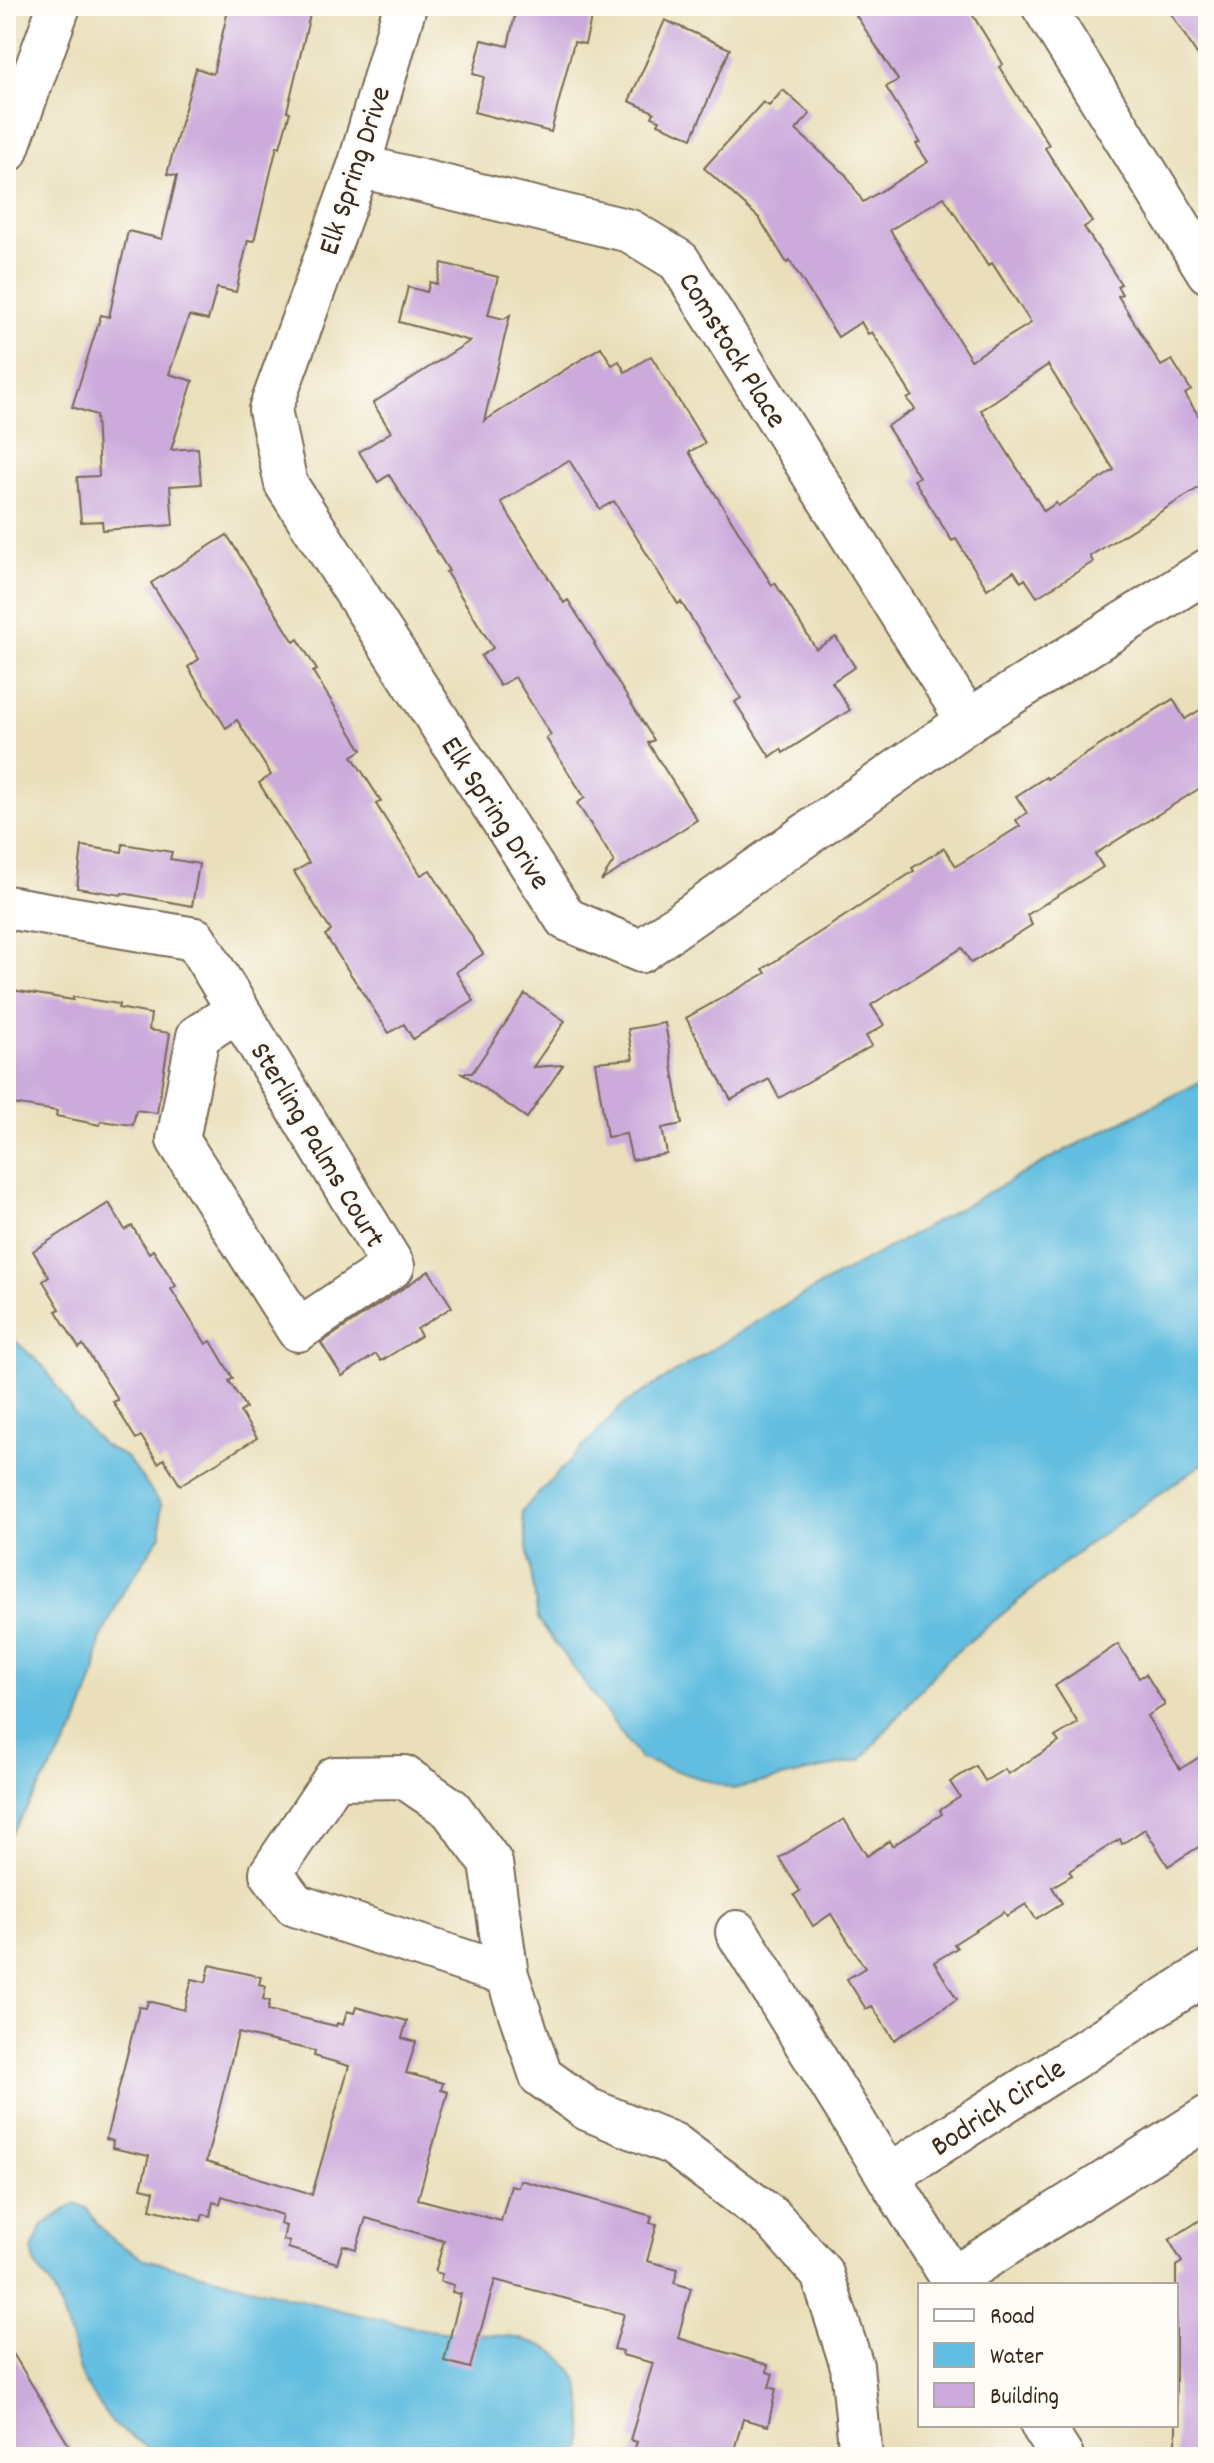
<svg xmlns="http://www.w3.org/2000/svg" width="1214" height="2463" viewBox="0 0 1214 2463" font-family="Dekko,sans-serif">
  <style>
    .water { fill: #62bee0; stroke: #4e747f; stroke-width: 2 }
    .building { fill: #ccaadc; fill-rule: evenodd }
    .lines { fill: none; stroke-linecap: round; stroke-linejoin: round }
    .minor-casing { stroke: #786955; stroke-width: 46 }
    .minor { stroke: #fff; stroke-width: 42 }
    .labels { text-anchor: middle; stroke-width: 6; stroke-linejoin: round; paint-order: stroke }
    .street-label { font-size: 30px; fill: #3b2a1e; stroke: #fdfcf7 }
  </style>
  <rect width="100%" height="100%" fill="#fdfcf7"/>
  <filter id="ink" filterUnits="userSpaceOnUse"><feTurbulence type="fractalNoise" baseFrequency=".0125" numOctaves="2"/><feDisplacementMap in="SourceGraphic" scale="16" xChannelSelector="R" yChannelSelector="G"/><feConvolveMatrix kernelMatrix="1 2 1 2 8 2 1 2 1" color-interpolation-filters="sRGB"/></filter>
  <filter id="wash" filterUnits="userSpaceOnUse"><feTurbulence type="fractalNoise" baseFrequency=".006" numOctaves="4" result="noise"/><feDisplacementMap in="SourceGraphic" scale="32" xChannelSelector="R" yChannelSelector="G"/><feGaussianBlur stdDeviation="1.8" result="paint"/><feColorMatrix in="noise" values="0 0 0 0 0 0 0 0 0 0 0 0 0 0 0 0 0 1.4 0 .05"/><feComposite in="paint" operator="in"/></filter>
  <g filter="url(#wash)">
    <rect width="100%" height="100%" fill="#eadfba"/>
    <!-- water -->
    <g class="water">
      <path d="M 1208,1078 L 1208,1460 L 1084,1547 L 943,1663 L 861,1760 L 733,1789 L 640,1759 L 538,1619 L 522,1511 L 624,1404 L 772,1312 L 1062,1152 Z"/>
      <path d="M 12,1338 L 44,1367 L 77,1418 L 103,1445 L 127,1458 L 161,1504 L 161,1535 L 123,1592 L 100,1640 L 95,1675 L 76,1728 L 6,1842 L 6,1339 Z"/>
      <path d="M 74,2204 L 87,2208 C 104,2237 116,2243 145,2259 C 238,2283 330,2310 423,2329 C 463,2338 518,2328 554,2352 C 589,2375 586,2421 580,2457 L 161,2457 L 113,2424 L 98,2404 L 83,2380 L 61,2308 L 50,2284 L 36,2266 L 32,2249 L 43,2225 Z"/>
    </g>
    <g id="blocks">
      <!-- building -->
      <g class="building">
        <path d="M 229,6 L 312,6 L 287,111 L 290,112 L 280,147 L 277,146 L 254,241 L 248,240 L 236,292 L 217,288 L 208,320 L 189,316 L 169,374 L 193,381 L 171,450 L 198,448 L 201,484 L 170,486 L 173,525 L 103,530 L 102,521 L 81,522 L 77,477 L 99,476 L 96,415 L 72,407 L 101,315 L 109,317 L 128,231 L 162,239 L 177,176 L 167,174 L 196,68 L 213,74 Z"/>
        <path d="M 517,6 L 594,6 L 585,44 L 574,42 L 551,132 L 474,112 L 484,77 L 473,74 L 482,40 L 508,46 Z"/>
        <path d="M 850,6 L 967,6 L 1003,64 L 999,67 L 1049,145 L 1045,148 L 1092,222 L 1084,227 L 1121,284 L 1117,286 L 1122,294 L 1118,296 L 1161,366 L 1172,360 L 1191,390 L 1185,394 L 1208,431 L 1208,482 L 1090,556 L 1093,562 L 1037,597 L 1025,579 L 1021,582 L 1014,571 L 987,589 L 956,539 L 952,541 L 914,480 L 919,477 L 887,426 L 915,409 L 907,399 L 912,396 L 872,332 L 868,334 L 861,322 L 838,337 L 795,269 L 790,261 L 787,263 L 759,218 L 704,168 L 763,102 L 769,106 L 783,90 L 810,114 L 796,130 L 846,175 L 863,202 L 928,162 L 916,144 L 920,142 L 886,87 L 898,80 ZM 944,197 L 988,266 L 992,263 L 1031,323 L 971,360 L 890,230 ZM 1048,365 L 1114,470 L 1058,506 L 1056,503 L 1044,511 L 981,410 Z"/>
        <path d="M 1166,6 L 1208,6 L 1208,71 Z"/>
        <path d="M 665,20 L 730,49 L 692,138 L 658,124 L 660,120 L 652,117 L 654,112 L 629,101 Z"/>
        <path d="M 442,263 L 498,277 L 488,315 L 504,319 L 510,315 L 484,421 L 601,347 L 612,365 L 619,361 L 625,372 L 651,356 L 705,443 L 689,452 L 772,585 L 775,583 L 816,649 L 836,637 L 855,667 L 832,682 L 850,710 L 783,753 L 781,749 L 770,757 L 735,702 L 741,698 L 681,602 L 678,604 L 614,501 L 600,509 L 569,460 L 501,502 L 564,603 L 568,600 L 595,643 L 594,644 L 654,740 L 648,743 L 697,820 L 601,881 L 614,861 L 577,803 L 585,798 L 546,738 L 551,735 L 515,677 L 500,686 L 481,656 L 493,648 L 446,572 L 449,571 L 389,475 L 378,482 L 359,452 L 391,432 L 373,403 L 470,341 L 399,322 L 408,287 L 427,292 L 430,282 L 437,284 Z"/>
        <path d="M 227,535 L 294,642 L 298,639 L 317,670 L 313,672 L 362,750 L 352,756 L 381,801 L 376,804 L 421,875 L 430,870 L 483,954 L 456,972 L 474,1001 L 413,1039 L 404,1024 L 389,1033 L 325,935 L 331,931 L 294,872 L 309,863 L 259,783 L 271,775 L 237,720 L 226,728 L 188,667 L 199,659 L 151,583 Z"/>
        <path d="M 1173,699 L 1185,719 L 1208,705 L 1208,783 L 1095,854 L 1103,867 L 1027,915 L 1032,925 L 971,963 L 962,948 L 871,1005 L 884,1025 L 866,1036 L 872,1046 L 779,1098 L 769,1079 L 731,1100 L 686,1018 L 766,973 L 763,969 L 914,871 L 912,868 L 944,848 L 956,866 L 1020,826 L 1016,820 L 1027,813 L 1016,796 L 1046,777 L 1047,779 Z"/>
        <path d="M 123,844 L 172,852 L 170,859 L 199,864 L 192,906 L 122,893 L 121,895 L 77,888 L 82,846 L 122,852 Z"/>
        <path d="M 6,989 L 73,1000 L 73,997 L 119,1004 L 118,1008 L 151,1014 L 149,1030 L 170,1033 L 157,1113 L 136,1110 L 133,1125 L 101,1121 L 100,1125 L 56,1116 L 57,1111 L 6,1103 Z"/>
        <path d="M 525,994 L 565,1021 L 533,1067 L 563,1065 L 527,1118 L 462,1073 L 472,1073 Z"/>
        <path d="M 665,1023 L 682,1124 L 662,1128 L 667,1154 L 632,1160 L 626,1134 L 607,1137 L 595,1062 L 633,1059 L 628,1029 Z"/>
        <path d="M 109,1203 L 125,1230 L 132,1226 L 149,1253 L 153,1250 L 176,1286 L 171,1289 L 206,1344 L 211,1341 L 233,1378 L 229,1381 L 246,1408 L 240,1412 L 257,1438 L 180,1485 L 164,1459 L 158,1463 L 141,1436 L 136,1439 L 113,1402 L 118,1400 L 83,1345 L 79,1348 L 56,1311 L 60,1309 L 43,1281 L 49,1277 L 33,1251 Z"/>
        <path d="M 429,1271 L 452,1307 L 417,1329 L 421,1336 L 381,1361 L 376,1354 L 342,1376 L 321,1343 Z"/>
        <path d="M 1118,1644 L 1139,1678 L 1146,1674 L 1165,1705 L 1147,1716 L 1180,1769 L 1208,1752 L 1208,1841 L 1168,1866 L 1145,1829 L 1122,1844 L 1120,1839 L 1069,1871 L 1072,1875 L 1052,1887 L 1062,1903 L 1036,1919 L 1026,1904 L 1007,1916 L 1004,1912 L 954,1944 L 957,1948 L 934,1962 L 957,1999 L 894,2040 L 872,2006 L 866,2009 L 847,1979 L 865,1968 L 831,1914 L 813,1926 L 794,1895 L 800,1891 L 779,1858 L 844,1819 L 867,1856 L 889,1841 L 892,1846 L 942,1814 L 940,1810 L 960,1797 L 950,1782 L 976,1766 L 985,1781 L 1005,1769 L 1008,1774 L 1059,1742 L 1055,1737 L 1078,1723 L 1055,1686 Z"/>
        <path d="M 210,1965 L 261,1977 L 259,1984 L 266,1986 L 263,1999 L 270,2001 L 268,2010 L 336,2026 L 337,2023 L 343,2025 L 347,2011 L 354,2013 L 356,2007 L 407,2021 L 402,2038 L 416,2042 L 406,2073 L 443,2083 L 441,2090 L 448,2092 L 418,2199 L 501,2221 L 511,2185 L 518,2187 L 520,2180 L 652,2216 L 650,2223 L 657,2224 L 647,2261 L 678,2269 L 674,2283 L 691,2288 L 678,2338 L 768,2365 L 767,2372 L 773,2374 L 769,2387 L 776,2389 L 768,2426 L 743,2419 L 732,2457 L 632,2457 L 637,2442 L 630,2440 L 653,2363 L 622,2355 L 623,2351 L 614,2349 L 624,2314 L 495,2280 L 470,2368 L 444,2361 L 461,2294 L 452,2292 L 454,2285 L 440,2281 L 442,2274 L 435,2272 L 444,2241 L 366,2218 L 356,2249 L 343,2245 L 337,2263 L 288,2248 L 290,2242 L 283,2240 L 286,2226 L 280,2224 L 282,2215 L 222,2196 L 220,2204 L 213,2202 L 210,2216 L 203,2214 L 201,2221 L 150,2209 L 154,2191 L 141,2188 L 149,2156 L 112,2148 L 113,2141 L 106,2139 L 139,2007 L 146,2008 L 148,2001 L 184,2010 L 192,1979 L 206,1982 ZM 238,2033 L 315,2051 L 314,2056 L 349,2066 L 312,2194 L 206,2162 Z"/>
        <path d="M 1208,2215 L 1208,2457 L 1176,2457 L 1176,2266 L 1182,2262 L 1169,2240 Z"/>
        <path d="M 6,2342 L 76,2457 L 6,2457 Z"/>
      </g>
    </g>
  </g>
  <g filter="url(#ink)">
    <use href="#blocks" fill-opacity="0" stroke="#786955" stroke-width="2"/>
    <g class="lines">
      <!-- minor casing -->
      <g class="minor-casing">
        <g id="minor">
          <path d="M 405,6 L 359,166 L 270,410 L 286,484 L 566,919 L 641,951 L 968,721 L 1208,570"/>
          <path d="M 1043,6 L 1208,272"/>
          <path d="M 6,152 L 59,6"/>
          <path d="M 359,166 L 630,231 L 679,261 L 968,721"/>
          <path d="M 6,907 L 195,939 L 393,1266 L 298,1330 L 178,1140 L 198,1036 L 238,1010"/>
          <path d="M 737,1932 L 888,2176"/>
          <path d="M 507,1975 L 295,1905 L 271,1873 L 335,1778 L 404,1777 L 451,1809 L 491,1863 L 507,1975 L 541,2076 L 587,2109 L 673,2144 L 773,2219 L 822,2274 L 852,2366 L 861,2457"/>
          <path d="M 952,2279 L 1208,2117"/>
          <path d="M 956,2285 L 888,2176 L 1208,1972"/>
          <path d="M 1042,2425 L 1062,2457"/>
        </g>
      </g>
      <!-- minor -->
      <use href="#minor" class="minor"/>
    </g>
  </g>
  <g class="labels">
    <!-- street labels -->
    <g class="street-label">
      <text transform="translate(353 170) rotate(-72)" y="10">Elk Spring Drive</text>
      <text transform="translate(734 349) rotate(58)" y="10">Comstock Place</text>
      <text transform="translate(497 812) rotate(57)" y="10">Elk Spring Drive</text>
      <text transform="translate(319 1144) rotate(59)" y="10">Sterling Palms Court</text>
      <text transform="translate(997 2106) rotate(-33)" y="10">Bodrick Circle</text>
    </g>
  </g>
  <!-- margin -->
  <rect width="1214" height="2463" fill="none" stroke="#fdfcf7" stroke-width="32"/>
  <!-- legend -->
  <rect x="918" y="2283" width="260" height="144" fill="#fdfcf7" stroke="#afa8a0" stroke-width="2"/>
  <rect x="934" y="2309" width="40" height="12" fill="#ffffff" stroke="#afa8a0" stroke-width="2"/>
  <text x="990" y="2323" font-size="24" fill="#3b2a1e">Road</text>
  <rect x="934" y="2343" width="40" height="24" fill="#62bee0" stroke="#afa8a0" stroke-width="2"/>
  <text x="990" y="2363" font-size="24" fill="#3b2a1e">Water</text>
  <rect x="934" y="2383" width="40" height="24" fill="#ccaadc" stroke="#afa8a0" stroke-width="2"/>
  <text x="990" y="2403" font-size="24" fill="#3b2a1e">Building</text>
</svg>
